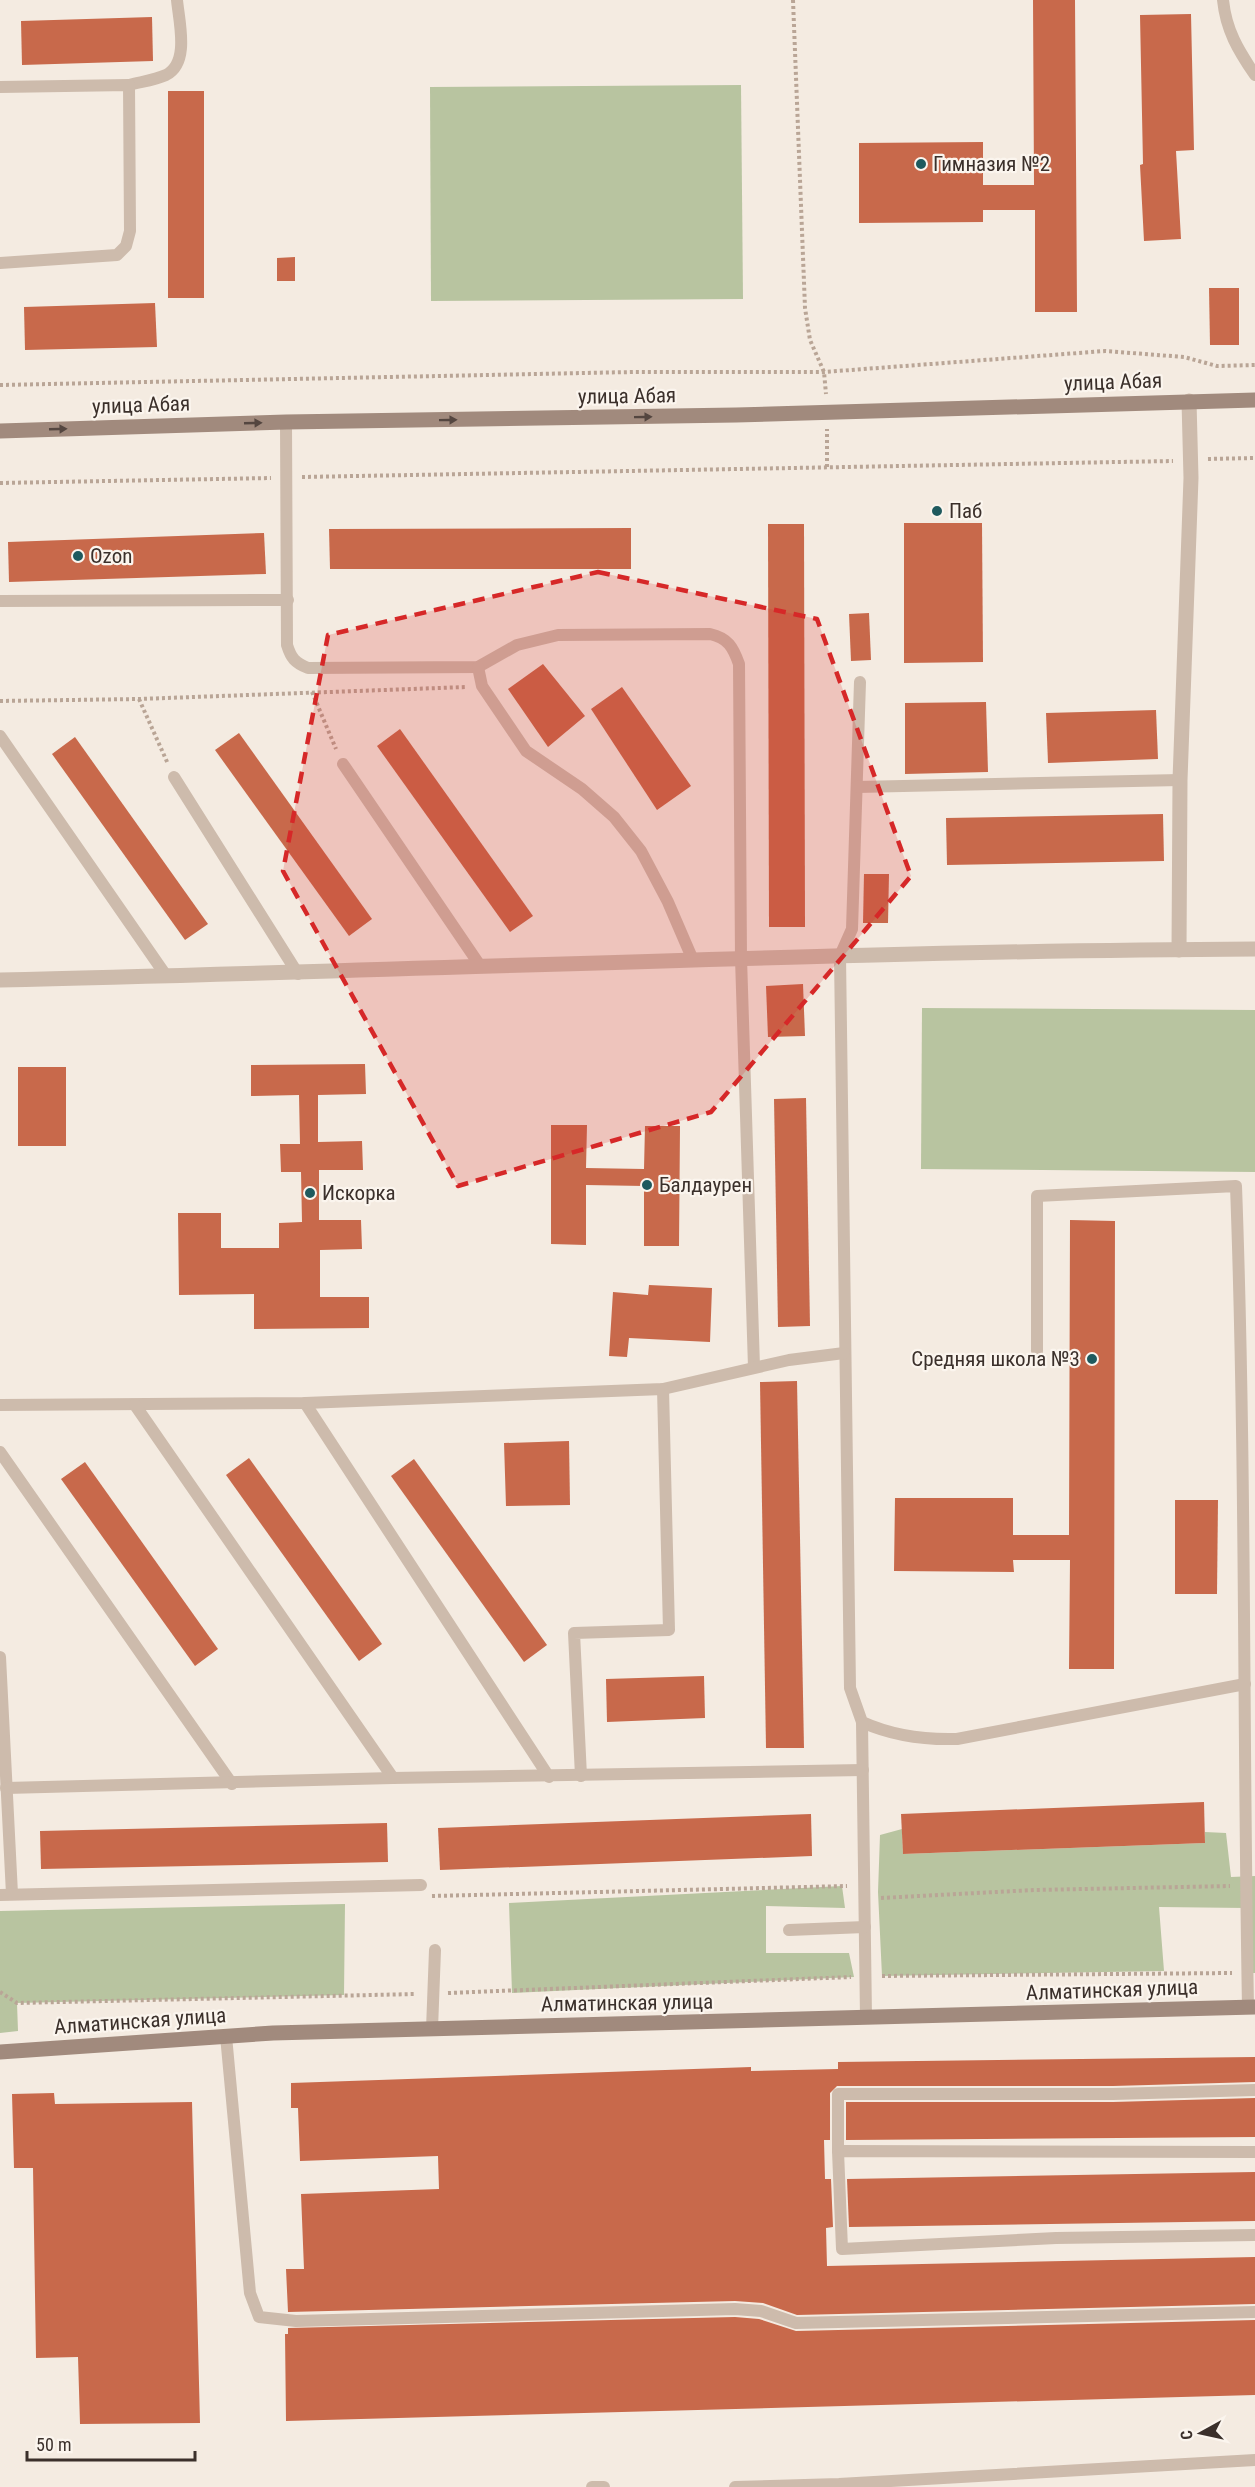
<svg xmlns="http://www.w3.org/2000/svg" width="1255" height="2487" viewBox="0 0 1255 2487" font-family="'Roboto Condensed',sans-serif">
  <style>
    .green { fill: #b8c4a0 }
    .building { fill: #c8694b }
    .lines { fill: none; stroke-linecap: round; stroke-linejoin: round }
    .path { stroke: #b9a596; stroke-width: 4; stroke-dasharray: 3 3; stroke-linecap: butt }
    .lane { stroke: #cdbbac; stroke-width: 12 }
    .street { stroke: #cdbbac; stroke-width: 15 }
    .secondary { stroke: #a18a7d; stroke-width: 15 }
    .oneway { fill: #544640 }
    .marked { fill: #d62828; fill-opacity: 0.2; stroke: #d62828; stroke-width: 4.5; stroke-dasharray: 12 8; stroke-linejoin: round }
    .poi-dot { fill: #1f5a5e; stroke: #fbf5ee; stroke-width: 2 }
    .labels { text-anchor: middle; stroke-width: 4.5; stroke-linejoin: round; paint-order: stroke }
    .poi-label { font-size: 21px; fill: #3b302b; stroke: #fbf5ee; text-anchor: start }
    .street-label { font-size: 21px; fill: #3b302b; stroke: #fbf5ee }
  </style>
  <rect width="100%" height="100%" fill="#f4ebe1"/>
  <!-- green -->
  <g class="green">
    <path d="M 741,85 L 743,299 L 431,301 L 430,87 Z"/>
    <path d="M 922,1008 L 1255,1010 L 1255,1172 L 921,1169 Z"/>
    <path d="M 902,1829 L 903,1854 L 1205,1843 L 1205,1832 L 1226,1833 L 1231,1877 L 1255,1876 L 1255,1973 L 1247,1973 L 1246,1908 L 1159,1907 L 1164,1971 L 882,1976 L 878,1892 L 880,1835 Z"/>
    <path d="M 842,1886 L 845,1908 L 766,1906 L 766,1953 L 849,1953 L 854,1977 L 512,1993 L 509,1903 Z"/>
    <path d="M 345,1904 L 344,1995 L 17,2003 L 18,2031 L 0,2033 L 0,1911 Z"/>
  </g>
  <!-- building -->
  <g class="building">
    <path d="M 1033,0 L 1075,0 L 1077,312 L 1035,312 L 1035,210 L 983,210 L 983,222 L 859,223 L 859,143 L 983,142 L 983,185 L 1034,185 Z"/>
    <path d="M 1191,14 L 1194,150 L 1176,151 L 1181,239 L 1144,241 L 1140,165 L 1143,164 L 1140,15 Z"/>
    <path d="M 152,17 L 153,61 L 22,65 L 21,21 Z"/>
    <rect x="168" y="91" width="36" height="207"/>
    <path d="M 295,257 L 295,281 L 277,281 L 277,258 Z"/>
    <path d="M 1209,288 L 1239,288 L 1239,345 L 1210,345 Z"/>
    <path d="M 155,303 L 157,347 L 25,350 L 24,307 Z"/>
    <path d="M 904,523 L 982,523 L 983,662 L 904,663 Z"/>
    <path d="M 768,524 L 804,524 L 805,927 L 769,927 Z"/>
    <path d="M 631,528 L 631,569 L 330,569 L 329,529 Z"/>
    <path d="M 264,533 L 266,574 L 9,582 L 8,542 Z"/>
    <path d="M 869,613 L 871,660 L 851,661 L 849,614 Z"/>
    <path d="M 543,664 L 585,716 L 548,747 L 508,689 Z"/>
    <path d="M 622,687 L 691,786 L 657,810 L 591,709 Z"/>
    <path d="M 986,702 L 988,772 L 905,774 L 905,703 Z"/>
    <path d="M 1156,710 L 1158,759 L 1048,763 L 1046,713 Z"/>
    <path d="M 400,729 L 533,916 L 510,932 L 377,746 Z"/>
    <path d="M 239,733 L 372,919 L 349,936 L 215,750 Z"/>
    <path d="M 75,737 L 208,924 L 185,940 L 52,754 Z"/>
    <path d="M 1163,814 L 1164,861 L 947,865 L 946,818 Z"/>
    <path d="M 864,874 L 889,874 L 888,923 L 863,923 Z"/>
    <path d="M 803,984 L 805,1036 L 768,1037 L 766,986 Z"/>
    <path d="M 365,1064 L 366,1094 L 318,1095 L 318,1142 L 362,1141 L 363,1170 L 319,1170 L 319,1220 L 361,1220 L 362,1249 L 320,1250 L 320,1297 L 369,1297 L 369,1328 L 254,1329 L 254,1294 L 179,1295 L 178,1213 L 221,1213 L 221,1248 L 279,1248 L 279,1223 L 302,1222 L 301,1172 L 281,1172 L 280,1144 L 300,1144 L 299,1095 L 251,1096 L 251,1065 Z"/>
    <rect x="18" y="1067" width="48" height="79"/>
    <path d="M 806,1098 L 810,1326 L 778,1327 L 774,1099 Z"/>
    <path d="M 551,1125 L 587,1125 L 586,1168 L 644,1169 L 645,1126 L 680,1126 L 679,1246 L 644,1246 L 644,1186 L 586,1185 L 586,1245 L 551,1244 Z"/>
    <path d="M 1070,1220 L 1115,1221 L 1114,1669 L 1069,1669 L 1070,1560 L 1013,1560 L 1014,1572 L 894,1571 L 895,1498 L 1013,1498 L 1013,1535 L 1069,1535 Z"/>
    <path d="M 649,1285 L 712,1288 L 710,1342 L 629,1338 L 627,1357 L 609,1356 L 613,1292 L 648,1295 Z"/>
    <path d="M 797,1381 L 804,1748 L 766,1748 L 760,1382 Z"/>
    <path d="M 569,1441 L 570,1505 L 506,1506 L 504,1443 Z"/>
    <path d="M 249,1458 L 382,1644 L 359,1661 L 226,1475 Z"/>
    <path d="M 414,1459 L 547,1645 L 524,1662 L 391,1476 Z"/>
    <path d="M 85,1462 L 218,1649 L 195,1666 L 61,1479 Z"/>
    <path d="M 1175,1500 L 1218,1500 L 1217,1594 L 1175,1594 Z"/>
    <path d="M 704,1676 L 705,1718 L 607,1722 L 606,1679 Z"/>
    <path d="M 1204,1802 L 1205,1843 L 903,1854 L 901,1814 Z"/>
    <path d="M 811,1814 L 812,1856 L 440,1870 L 438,1828 Z"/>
    <path d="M 387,1823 L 388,1862 L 41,1869 L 40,1831 Z"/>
    <path d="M 1255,2057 L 1255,2082 L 1113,2086 L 837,2086 L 830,2093 L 830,2140 L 824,2140 L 825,2179 L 831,2179 L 833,2227 L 826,2228 L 827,2266 L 1255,2257 L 1255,2304 L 797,2315 L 763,2303 L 735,2301 L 288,2312 L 286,2269 L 304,2269 L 301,2194 L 439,2189 L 438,2156 L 300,2161 L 298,2108 L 291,2108 L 291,2083 L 751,2067 L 751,2071 L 838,2069 L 838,2062 Z"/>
    <path d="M 54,2093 L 55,2104 L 192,2102 L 200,2423 L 80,2424 L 78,2357 L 36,2358 L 33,2168 L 14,2168 L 12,2094 Z"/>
    <path d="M 1255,2098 L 1255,2137 L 846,2140 L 846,2102 L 1113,2102 Z"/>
    <path d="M 1255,2172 L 1255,2221 L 849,2227 L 847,2179 Z"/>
    <path d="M 735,2317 L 759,2319 L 796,2331 L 1255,2320 L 1255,2395 L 286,2421 L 285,2334 L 288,2334 L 288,2328 Z"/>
  </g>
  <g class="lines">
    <!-- path -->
    <g class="path">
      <path d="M 793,0 L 805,308 L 810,340 L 824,372 L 826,394"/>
      <path d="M 0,385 L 633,372 L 824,372 L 1105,351 L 1184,357 L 1217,366 L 1255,365"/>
      <path d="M 1208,459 L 1255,458"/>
      <path d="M 827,467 L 827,429"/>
      <path d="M 302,477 L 1173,461"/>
      <path d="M 0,483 L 271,478"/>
      <path d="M 312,692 L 336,749"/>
      <path d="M 139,699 L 168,764"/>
      <path d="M 0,701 L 139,699 L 466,687"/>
      <path d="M 432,1896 L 847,1886"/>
      <path d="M 881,1898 L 1034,1890 L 1230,1886"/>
      <path d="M 882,1976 L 1232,1973"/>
      <path d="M 0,1992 L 17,2003 L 416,1994"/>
      <path d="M 448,1993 L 851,1977"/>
    </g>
    <!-- lane -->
    <g class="lane">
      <path d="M 1223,0 C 1226,30 1238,50 1255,75"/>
      <path d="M 129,85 C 140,82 155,80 166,75 C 190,63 179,22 177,0"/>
      <path d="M 0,87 L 129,85 L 130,231 L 126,246 L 117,255 L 0,263"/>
      <path d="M 286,422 L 287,645 C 291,658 295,663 308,668 L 478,667 L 517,645 L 558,635 L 710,634 C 728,638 733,647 739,664 L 741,958 L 754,1367"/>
      <path d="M 0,601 L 288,600"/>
      <path d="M 478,667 L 482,686 L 526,751 L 582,789 L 614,817 L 641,851 L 668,902 L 693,960"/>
      <path d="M 860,682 L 852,929 L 840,956 L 850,1688 L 862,1722 C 893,1736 923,1740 957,1739 L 1245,1684"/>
      <path d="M 0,736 L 167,977"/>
      <path d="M 343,764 L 481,967"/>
      <path d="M 174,777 L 298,974"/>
      <path d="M 857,787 L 1180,780"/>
      <path d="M 1037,1351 L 1037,1196 L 1236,1186 C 1246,1460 1243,1733 1248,2007"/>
      <path d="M 305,1403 L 549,1777"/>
      <path d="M 0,1405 L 305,1403 L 663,1389 L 789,1360 L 844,1353"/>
      <path d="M 135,1405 L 393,1778"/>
      <path d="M 0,1452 L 232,1784"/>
      <path d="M 0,1657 L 12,1894"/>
      <path d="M 862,1722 L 866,2017"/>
      <path d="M 581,1776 L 574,1633 L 669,1630 L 663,1389"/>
      <path d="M 6,1788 L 393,1778 L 863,1770"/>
      <path d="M 0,1895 L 421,1885"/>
      <path d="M 789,1930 L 865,1927"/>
      <path d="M 432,2029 L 435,1950"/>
      <path d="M 226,2036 L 250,2293 L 259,2317 L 296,2321 L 735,2309 L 761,2311 L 796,2323 L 1255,2312"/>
      <path d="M 838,2151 L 838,2094 L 1113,2094 L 1255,2090"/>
      <path d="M 1255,2152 L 838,2151 L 842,2249 L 1056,2238 L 1255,2235"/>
      <path d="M 592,2487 L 604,2487"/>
      <path d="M 735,2487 L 839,2484 L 1255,2460"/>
    </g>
    <!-- street -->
    <g class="street">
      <path d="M 1179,950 L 1180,780 L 1191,478 L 1189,401"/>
      <path d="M 0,980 C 418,971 836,951 1255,949"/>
    </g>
    <!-- secondary -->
    <g class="secondary">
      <path d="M 0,431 L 286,422 L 736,415 L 1255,400"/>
      <path d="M 0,2052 L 273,2033 L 1255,2007"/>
    </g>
  </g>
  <!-- one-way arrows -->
  <defs><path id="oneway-solid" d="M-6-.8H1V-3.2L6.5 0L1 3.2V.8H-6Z" transform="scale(1.5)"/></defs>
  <g class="oneway">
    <use href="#oneway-solid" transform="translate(643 417) rotate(-1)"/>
    <use href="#oneway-solid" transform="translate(448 420) rotate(-1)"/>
    <use href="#oneway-solid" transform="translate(253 423) rotate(-2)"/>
    <use href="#oneway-solid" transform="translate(58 429) rotate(-2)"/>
  </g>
  <!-- marked area -->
  <path class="marked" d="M 598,572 L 817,619 L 911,876 L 711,1112 L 458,1186 L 283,871 L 328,635 Z"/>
  <!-- markers -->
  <g class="poi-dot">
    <circle cx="921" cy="164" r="6"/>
    <circle cx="937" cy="511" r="6"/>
    <circle cx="78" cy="556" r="6"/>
    <circle cx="647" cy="1185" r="6"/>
    <circle cx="310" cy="1193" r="6"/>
    <circle cx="1092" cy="1359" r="6"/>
  </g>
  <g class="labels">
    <!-- poi labels -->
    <g class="poi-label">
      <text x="933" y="171">Гимназия №2</text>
      <text x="949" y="518">Паб</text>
      <text x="90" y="563">Ozon</text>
      <text x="659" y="1192">Балдаурен</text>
      <text x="322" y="1200">Искоркa</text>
      <text x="1080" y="1366" text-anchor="end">Средняя школа №3</text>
    </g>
    <!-- street labels -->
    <g class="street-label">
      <text transform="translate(1113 382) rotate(-2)" y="7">улица Абая</text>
      <text transform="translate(627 396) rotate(-1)" y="7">улица Абая</text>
      <text transform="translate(141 405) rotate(-2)" y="7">улица Абая</text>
      <text transform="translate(1112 1990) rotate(-2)" y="7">Алматинская улица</text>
      <text transform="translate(627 2003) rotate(-1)" y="7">Алматинская улица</text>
      <text transform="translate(140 2021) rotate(-4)" y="7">Алматинская улица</text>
    </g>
  </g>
  <!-- north arrow -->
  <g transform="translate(1201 2433) rotate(262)" stroke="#fbf5ee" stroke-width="4.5" paint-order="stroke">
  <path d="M0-4.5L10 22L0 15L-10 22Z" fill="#3b302b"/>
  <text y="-9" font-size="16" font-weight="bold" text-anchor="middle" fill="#3b302b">С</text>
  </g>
  <!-- scale -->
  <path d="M27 2451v9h168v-9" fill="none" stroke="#3b302b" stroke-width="3"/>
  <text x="36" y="2451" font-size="18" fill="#3b302b" stroke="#fbf5ee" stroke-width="4.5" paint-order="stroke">50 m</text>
</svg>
